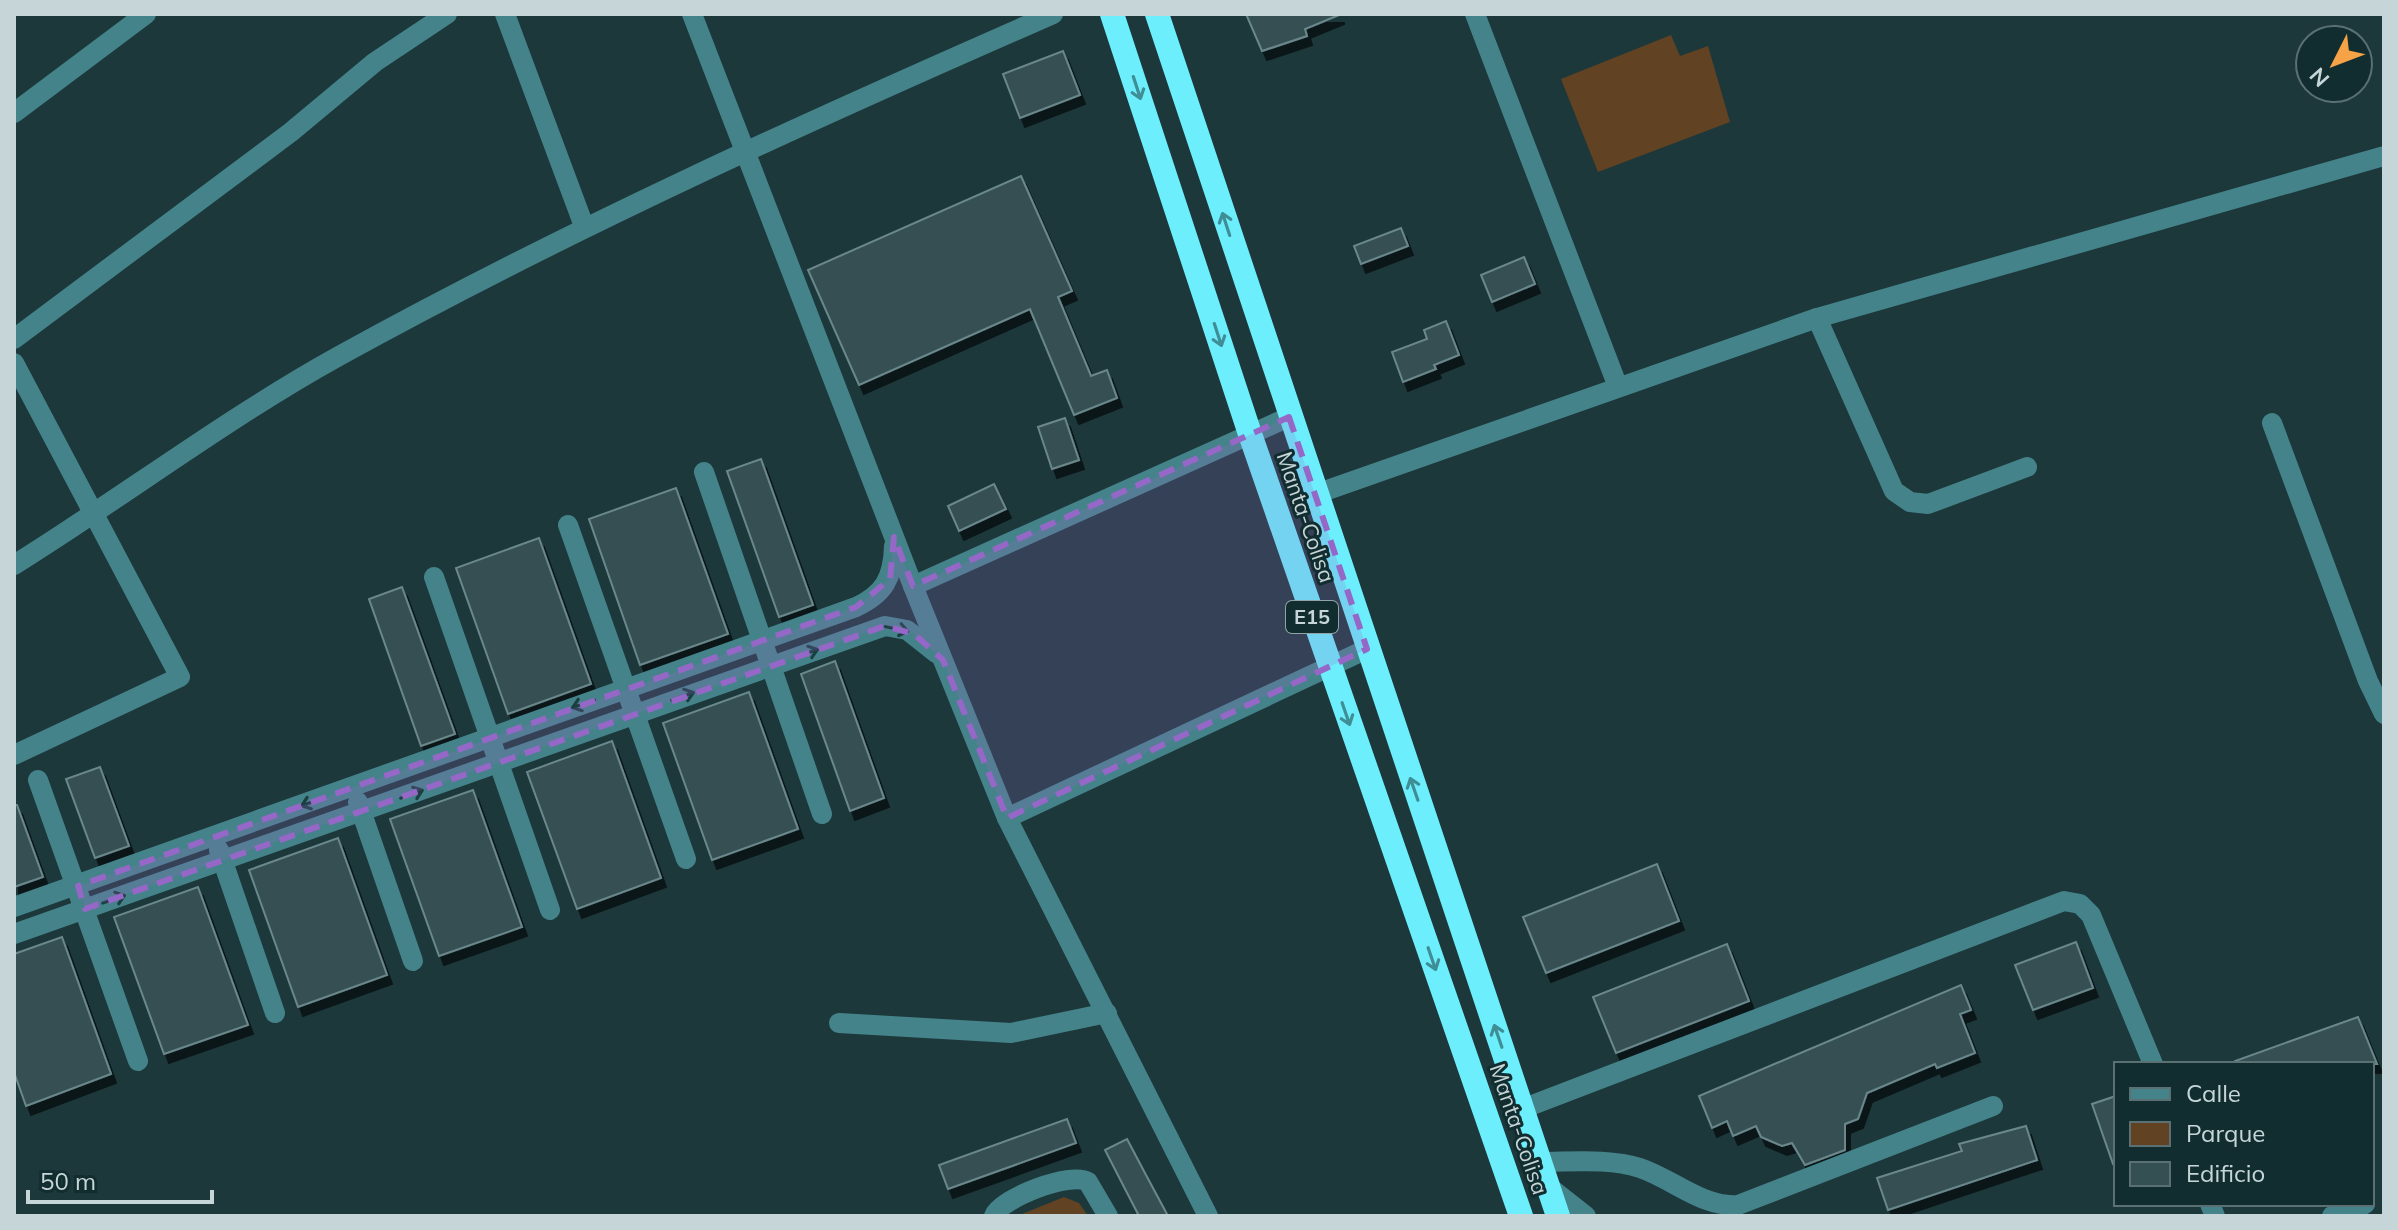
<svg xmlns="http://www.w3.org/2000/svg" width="2398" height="1230" viewBox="0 0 2398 1230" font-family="Mulish,sans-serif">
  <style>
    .green { fill: #614222 }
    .building { fill: #345053; stroke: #6b888c; stroke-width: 2; filter: url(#shadow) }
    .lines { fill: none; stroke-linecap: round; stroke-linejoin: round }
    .minor { stroke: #45838a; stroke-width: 20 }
    .highway { stroke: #6ceefc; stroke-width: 24 }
    .oneway { stroke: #3f8e96 }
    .oneway2 { stroke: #1c3e42 }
    .marked { fill: #9567c7; fill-opacity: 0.2; stroke: #9567c7; stroke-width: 6; stroke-dasharray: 16 10; stroke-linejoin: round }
    .labels { text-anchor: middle; stroke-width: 6; stroke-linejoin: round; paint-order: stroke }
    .shield { fill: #122d30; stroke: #90a3a5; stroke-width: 2 }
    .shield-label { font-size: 20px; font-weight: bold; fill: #c6d5d7 }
    .street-label { font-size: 22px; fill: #c6d5d7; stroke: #122d30 }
  </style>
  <defs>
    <filter id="shadow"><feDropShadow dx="5" dy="9" stdDeviation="0" flood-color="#0009"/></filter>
  </defs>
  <rect width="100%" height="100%" fill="#1c383b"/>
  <!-- green -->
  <g class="green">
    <path d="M 1671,35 L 1680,56 L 1708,46 L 1730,122 L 1598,172 L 1561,79 Z"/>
    <path d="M 1064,1197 L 1079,1203 L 1088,1216 L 1017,1216 Z"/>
  </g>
  <!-- building -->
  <g class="building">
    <path d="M 1246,14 L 1339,14 L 1339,15 L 1305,29 L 1307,36 L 1262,51 Z"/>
    <path d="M 1063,51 L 1080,95 L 1020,118 L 1003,74 Z"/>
    <path d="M 1021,176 L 1072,291 L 1058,297 L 1091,376 L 1107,370 L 1117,398 L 1074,415 L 1030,309 L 859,385 L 808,270 Z"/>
    <path d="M 1401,228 L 1408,246 L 1361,264 L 1354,246 Z"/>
    <path d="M 1524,257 L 1535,284 L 1492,302 L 1481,275 Z"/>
    <path d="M 1446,321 L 1459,355 L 1434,365 L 1436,369 L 1403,382 L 1392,352 L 1427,339 L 1424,330 Z"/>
    <path d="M 1065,418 L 1079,460 L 1052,469 L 1038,427 Z"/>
    <path d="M 761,459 L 813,605 L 779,617 L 727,471 Z"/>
    <path d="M 994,484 L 1006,509 L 959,531 L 948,506 Z"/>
    <path d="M 676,488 L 728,634 L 640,665 L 589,519 Z"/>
    <path d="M 539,538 L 591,684 L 508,714 L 456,568 Z"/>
    <path d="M 402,587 L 455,734 L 421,746 L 369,599 Z"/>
    <path d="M 835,661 L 884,798 L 850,811 L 801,674 Z"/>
    <path d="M 749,692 L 798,829 L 712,860 L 663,723 Z"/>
    <path d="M 612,741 L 661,878 L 577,909 L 527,772 Z"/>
    <path d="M 100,767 L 129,846 L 95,858 L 66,779 Z"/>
    <path d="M 473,790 L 522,927 L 439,956 L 390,819 Z"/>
    <path d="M 14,805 L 17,805 L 43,877 L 14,887 Z"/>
    <path d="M 338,838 L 387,975 L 298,1007 L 249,870 Z"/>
    <path d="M 1657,864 L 1679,921 L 1546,973 L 1523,917 Z"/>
    <path d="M 198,887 L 248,1025 L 164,1054 L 114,917 Z"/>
    <path d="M 62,937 L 111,1074 L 26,1106 L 14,1072 L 14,954 Z"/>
    <path d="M 2076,942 L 2093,988 L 2033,1010 L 2015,965 Z"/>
    <path d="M 1727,944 L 1749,1001 L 1616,1053 L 1593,997 Z"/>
    <path d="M 1961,985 L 1971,1010 L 1960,1014 L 1975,1053 L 1937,1068 L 1935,1064 L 1867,1093 L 1858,1119 L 1845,1124 L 1845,1150 L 1805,1165 L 1792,1143 L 1782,1146 L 1761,1137 L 1756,1126 L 1733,1136 L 1727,1121 L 1712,1128 L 1699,1096 Z"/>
    <path d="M 2358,1017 L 2377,1064 L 2236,1064 L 2235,1061 Z"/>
    <path d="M 2116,1096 L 2116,1163 L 2113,1164 L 2092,1104 Z"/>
    <path d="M 1067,1119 L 1076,1143 L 948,1189 L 939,1165 Z"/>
    <path d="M 2026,1126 L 2037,1160 L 1888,1210 L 1877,1178 L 1962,1151 L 1959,1144 Z"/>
    <path d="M 1127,1139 L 1146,1175 L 1168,1216 L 1139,1216 L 1124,1187 L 1105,1150 Z"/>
  </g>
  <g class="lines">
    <!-- minor -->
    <g class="minor">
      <path d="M 505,14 L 584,226"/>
      <path d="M 692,14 L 913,586 L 1007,818 L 1208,1216"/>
      <path d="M 1475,14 L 1618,387"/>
      <path d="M 14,113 L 146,14"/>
      <path d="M 1817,318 L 1894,491 L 1910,502 L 1928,504 L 2027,467"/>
      <path d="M 14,339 L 291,132 L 375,62 L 447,14"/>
      <path d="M 14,363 L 180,677 L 14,755"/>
      <path d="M 2272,423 L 2368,681 L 2384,714"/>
      <path d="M 704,472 L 822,814"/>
      <path d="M 1316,494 L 1817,318 L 2384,156"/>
      <path d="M 568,525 L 686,859"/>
      <path d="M 14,565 C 123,497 227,418 339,356 C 571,228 811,120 1053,14"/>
      <path d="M 434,577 L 550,910"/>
      <path d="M 913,586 L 1289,417"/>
      <path d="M 38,780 L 138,1061"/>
      <path d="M 358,802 L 413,961"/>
      <path d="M 1007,818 L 1367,649"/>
      <path d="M 219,850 L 275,1013"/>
      <path d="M 14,907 L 856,607 C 884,594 893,578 894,546"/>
      <path d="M 14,934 L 885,626 L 907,630 L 936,653"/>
      <path d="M 839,1023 L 1011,1033 L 1107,1013"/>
      <path d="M 1522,1109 L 2064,901 L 2080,904 L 2091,915 L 2153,1064"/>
      <path d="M 1540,1162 C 1572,1162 1609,1158 1640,1168 C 1673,1179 1703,1208 1738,1205 L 1993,1106"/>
      <path d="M 1548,1186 L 1586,1216"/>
      <path d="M 2210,1204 L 2215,1216"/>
      <path d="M 994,1216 C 1001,1198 1071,1171 1088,1182 L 1108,1216"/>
      <path d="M 2332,1216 L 2365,1204"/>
    </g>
    <!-- highway -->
    <g class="highway">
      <path d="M 1112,14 L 1250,434 L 1521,1216"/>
      <path d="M 1157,14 L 1558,1216"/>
    </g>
  </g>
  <!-- one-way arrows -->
  <defs><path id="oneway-shaft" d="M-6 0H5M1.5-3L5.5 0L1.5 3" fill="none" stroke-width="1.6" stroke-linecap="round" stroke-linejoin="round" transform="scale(2)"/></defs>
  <g class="oneway">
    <use href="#oneway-shaft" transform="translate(1137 88) rotate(72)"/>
    <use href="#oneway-shaft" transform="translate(1226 224) rotate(-108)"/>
    <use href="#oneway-shaft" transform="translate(1218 335) rotate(72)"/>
    <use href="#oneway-shaft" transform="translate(1346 714) rotate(71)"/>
    <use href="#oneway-shaft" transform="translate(1414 789) rotate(-109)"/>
    <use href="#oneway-shaft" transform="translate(1432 959) rotate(71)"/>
    <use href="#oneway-shaft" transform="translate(1498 1036) rotate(-109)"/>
  </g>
  <g class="oneway2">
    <use href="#oneway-shaft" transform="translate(897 629) rotate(12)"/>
    <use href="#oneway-shaft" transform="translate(807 653) rotate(-19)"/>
    <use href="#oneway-shaft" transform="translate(683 696) rotate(-19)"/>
    <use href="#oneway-shaft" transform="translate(583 704) rotate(161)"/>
    <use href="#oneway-shaft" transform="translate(412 794) rotate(-20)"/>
    <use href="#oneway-shaft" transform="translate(312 802) rotate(160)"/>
    <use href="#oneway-shaft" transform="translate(114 899) rotate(-19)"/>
  </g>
  <!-- marked area -->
  <path class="marked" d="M 1289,417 L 1367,649 L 1007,818 L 943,660 L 914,634 L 885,626 L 85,909 L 78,886 L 856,607 L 890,579 L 894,537 L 913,586 Z"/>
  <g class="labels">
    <!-- shield labels -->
    <rect class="shield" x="1286" y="601" width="52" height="32" rx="6"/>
    <g class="shield-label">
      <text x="1312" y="624">E15</text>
    </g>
    <!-- street labels -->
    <g class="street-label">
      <text transform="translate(1306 517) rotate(71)" y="8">Manta-Colisa</text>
      <text transform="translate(1519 1129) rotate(71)" y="8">Manta-Colisa</text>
    </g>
  </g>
  <!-- border -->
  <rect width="2398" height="1230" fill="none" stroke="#c6d5d7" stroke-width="32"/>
  <!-- legend -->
  <rect x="2114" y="1062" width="260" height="144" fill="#122d30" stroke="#5a7073" stroke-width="2"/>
  <rect x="2130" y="1088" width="40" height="12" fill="#45838a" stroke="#5a7073" stroke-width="2"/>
  <text x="2186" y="1102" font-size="24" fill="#c6d5d7">Calle</text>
  <rect x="2130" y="1122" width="40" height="24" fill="#614222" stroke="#5a7073" stroke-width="2"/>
  <text x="2186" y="1142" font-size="24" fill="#c6d5d7">Parque</text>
  <rect x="2130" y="1162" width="40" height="24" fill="#345053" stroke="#5a7073" stroke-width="2"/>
  <text x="2186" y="1182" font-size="24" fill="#c6d5d7">Edificio</text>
  <!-- north arrow -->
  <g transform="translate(2334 64) rotate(228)"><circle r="38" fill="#122d30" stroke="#5a7073" stroke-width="2"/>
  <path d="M0-6L14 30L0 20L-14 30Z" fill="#f6a247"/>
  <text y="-12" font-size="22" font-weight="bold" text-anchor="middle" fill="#c6d5d7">N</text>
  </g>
  <!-- scale -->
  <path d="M28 1190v12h184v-12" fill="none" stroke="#c6d5d7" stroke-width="4"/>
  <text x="40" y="1190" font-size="24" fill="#c6d5d7" stroke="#122d30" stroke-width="6" paint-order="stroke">50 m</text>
</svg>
